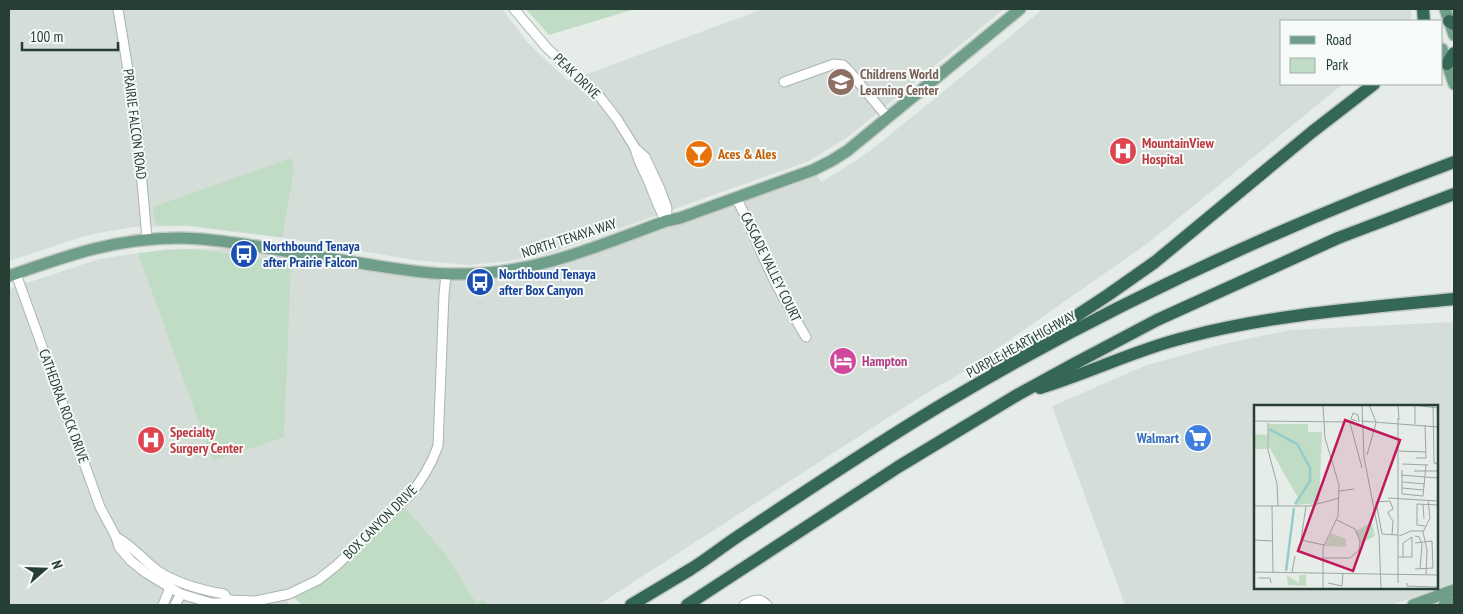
<svg xmlns="http://www.w3.org/2000/svg" width="1463" height="614" viewBox="0 0 1463 614" font-family="'PT Sans Narrow',sans-serif">
  <style>
    .built { fill: #d4ddd8; fill-rule: evenodd }
    .green { fill: #c1dcc4 }
    .lines { fill: none; stroke-linecap: round; stroke-linejoin: round }
    .minor-casing { stroke: #a9b5af; stroke-width: 11 }
    .major-casing { stroke: #c3c9c6; stroke-width: 14 }
    .highway-casing { stroke: #c3c9c6; stroke-width: 15 }
    .minor { stroke: #fff; stroke-width: 9 }
    .major { stroke: #6f9e8a; stroke-width: 11 }
    .highway { stroke: #356755; stroke-width: 12 }
    .labels { text-anchor: middle; stroke-width: 4; stroke-linejoin: round; paint-order: stroke }
    .education-label { font-size: 14px; font-weight: bold; fill: #785e54; stroke: #f6faf8; text-anchor: start }
    .street-label { font-size: 14px; fill: #273e34; stroke: #f6faf8 }
    .health-label { font-size: 14px; font-weight: bold; fill: #be3a42; stroke: #f6faf8; text-anchor: start }
    .food-label { font-size: 14px; font-weight: bold; fill: #c56008; stroke: #f6faf8; text-anchor: start }
    .transit-label { font-size: 14px; font-weight: bold; fill: #164399; stroke: #f6faf8; text-anchor: start }
    .hotel-label { font-size: 14px; font-weight: bold; fill: #b23c85; stroke: #f6faf8; text-anchor: start }
    .shop-label { font-size: 14px; font-weight: bold; fill: #366cbe; stroke: #f6faf8; text-anchor: end }
    .inset-river { fill: none; stroke: #94cccb; stroke-width: 2.5 }
    .inset-road { fill: none; stroke: #9aa7a1; stroke-width: 1 }
    .view { fill: #c2185b; fill-opacity: 0.15; stroke: #c2185b; stroke-width: 2.5 }
    .inset-edge { fill: none; stroke: #273e34; stroke-width: 2.5 }
  </style>
  <rect width="100%" height="100%" fill="#e6ede9"/>
  <!-- built -->
  <g class="built">
    <path d="M 9,9 L 502,9 L 528,43 L 568,81 L 763,9 L 1004,9 L 848,137 L 809,161 L 551,253 L 508,261 L 469,265 L 414,260 L 283,238 L 186,226 L 134,227 L 104,232 L 81,237 L 9,261 Z"/>
    <path d="M 1043,9 L 1411,9 L 1411,21 L 1282,21 L 1282,84 L 1343,84 L 1148,243 L 968,369 L 920,397 L 598,605 L 489,605 L 483,599 L 477,604 L 446,555 L 337,565 L 289,594 L 288,605 L 9,605 L 9,289 L 99,259 L 166,249 L 268,248 L 412,271 L 516,270 L 813,170 L 821,182 L 854,162 L 871,150 L 938,96 Z"/>
    <path d="M 1454,322 L 1454,582 L 1392,605 L 1125,605 L 1052,406 L 1147,365 L 1223,344 L 1290,330 ZM 1437,406 L 1437,588 L 1256,588 L 1256,406 Z"/>
  </g>
  <!-- green -->
  <g class="green">
    <path d="M 526,9 L 635,9 L 549,35 Z"/>
    <path d="M 291,158 L 294,170 L 282,237 L 186,225 L 159,225 L 155,222 L 153,207 Z"/>
    <path d="M 188,249 L 217,252 L 291,263 L 284,437 L 213,461 L 138,253 Z"/>
    <path d="M 401,503 L 446,555 L 477,604 L 483,599 L 489,605 L 303,605 L 289,594 L 318,580 Z"/>
  </g>
  <g class="lines">
    <!-- minor casing -->
    <g class="minor-casing">
      <g id="minor">
        <path d="M 118,9 L 137,125 L 147,239"/>
        <path d="M 514,9 L 547,48 L 600,97 L 617,119 L 635,148 L 645,157 L 660,189 L 667,208 L 666,221"/>
        <path d="M 784,82 L 834,64 L 843,65 L 850,72 L 888,118"/>
        <path d="M 635,148 C 638,162 645,172 650,185 C 655,197 659,209 666,221"/>
        <path d="M 736,198 C 748,219 756,243 767,265 C 778,290 792,313 806,337"/>
        <path d="M 16,274 L 100,507 L 116,537 L 119,547 L 131,561 L 146,573 L 181,594 L 211,603 L 223,603 L 228,600 L 256,601 L 289,594 L 318,580 L 337,565 L 408,497 C 421,482 431,465 438,446 L 444,294 L 446,275"/>
        <path d="M 116,537 C 132,545 143,560 158,571 C 178,584 201,590 224,594 L 228,600"/>
        <path d="M 163,605 L 170,588"/>
        <path d="M 175,605 L 181,594"/>
        <path d="M 744,605 C 753,600 760,597 767,605"/>
      </g>
    </g>
    <!-- major casing -->
    <g class="major-casing">
      <g id="major">
        <path d="M 1445,9 L 1454,35"/>
        <path d="M 1442,49 L 1454,84"/>
        <path d="M 9,276 C 66,256 116,238 178,238 C 204,238 230,242 256,246 C 295,253 334,259 372,265 C 404,270 435,275 466,274 C 538,273 600,245 666,221 L 680,218 L 813,170 L 831,161 L 847,151 L 1020,9"/>
        <path d="M 1413,605 L 1454,590"/>
        <path d="M 1444,605 L 1454,602"/>
      </g>
    </g>
    <!-- highway casing -->
    <g class="highway-casing">
      <g id="highway">
        <path d="M 1423,9 L 1424,21"/>
        <path d="M 1449,21 L 1454,24"/>
        <path d="M 1447,64 L 1454,53"/>
        <path d="M 993,366 L 1058,328 L 1108,295 L 1155,262 L 1312,132 L 1374,84"/>
        <path d="M 1040,388 C 1090,373 1137,349 1187,337 C 1274,314 1365,308 1454,299"/>
        <path d="M 631,605 C 651,593 671,581 691,569 C 710,557 727,543 746,531 C 812,487 879,442 948,401 C 1108,306 1279,227 1454,162"/>
        <path d="M 687,605 L 898,467 L 1019,394 L 1072,365 L 1157,320 L 1338,238 L 1454,194"/>
      </g>
    </g>
    <!-- minor -->
    <use href="#minor" class="minor"/>
    <!-- major -->
    <use href="#major" class="major"/>
    <!-- highway -->
    <use href="#highway" class="highway"/>
  </g>
  <!-- icons -->
  <defs>
    <g id="school-disc" transform="scale(1.4375)"><circle r="9.5" fill="#8d6e63" stroke="#f6faf8"/><path d="M0-5L7-2L0 1L-7-2ZM-4 1L0 2.5L4 1V4Q0 6-4 4Z" fill="#fff"/></g>
    <g id="hospital-disc" transform="scale(1.4375)"><circle r="9.5" fill="#e0444e" stroke="#f6faf8"/><path d="M-5-5h3v3.5h4V-5h3V5h-3V1.5h-4V5h-3Z" fill="#fff"/></g>
    <g id="bar-disc" transform="scale(1.4375)"><circle r="9.5" fill="#e8710a" stroke="#f6faf8"/><path d="M-6-5H6L.8 .8V4.5H3.5V6h-7V4.5H-.8V.8Z" fill="#fff"/></g>
    <g id="bus-disc" transform="scale(1.4375)"><circle r="9.5" fill="#1a4fb4" stroke="#f6faf8"/><path d="M-5-6H5V4H4V6H2V4H-2V6H-4V4H-5ZM-3.5-4V0h7V-4ZM-3.5 1.2v1.5H-2V1.2ZM2 1.2v1.5H3.5V1.2Z" fill="#fff"/></g>
    <g id="hotel-disc" transform="scale(1.4375)"><circle r="9.5" fill="#d1479c" stroke="#f6faf8"/><path d="M-6-4.5h1.5V1H6V5H4.5V3h-9V5H-6ZM-4 0a1.8 1.8 0 1 1 3.6 0ZM.5 0V-2.5h3Q6-2.5 6 0Z" fill="#fff"/></g>
    <g id="supermarket-disc" transform="scale(1.4375)"><circle r="9.5" fill="#3f7fe0" stroke="#f6faf8"/><path d="M-6-5.5h2.5l.6 2H6L4.5 2H-2.5L-4.4-4H-6ZM-1.5 3.2a1.3 1.3 0 1 0 .1 0ZM3 3.2a1.3 1.3 0 1 0 .1 0Z" fill="#fff"/></g>
  </defs>
  <g fill-rule="evenodd">
    <use href="#school-disc" x="841" y="82"/>
    <use href="#hospital-disc" x="1123" y="151"/>
    <use href="#bar-disc" x="699" y="154"/>
    <use href="#bus-disc" x="244" y="254"/>
    <use href="#bus-disc" x="480" y="282"/>
    <use href="#hotel-disc" x="843" y="361"/>
    <use href="#supermarket-disc" x="1198" y="438"/>
    <use href="#hospital-disc" x="151" y="440"/>
  </g>
  <g class="labels">
    <!-- education labels -->
    <g class="education-label">
      <text x="860" y="79">Childrens World<tspan x="860" dy="16">Learning Center</tspan></text>
    </g>
    <!-- street labels -->
    <g class="street-label">
      <text transform="translate(577 76) rotate(44)" y="5">PEAK DRIVE</text>
      <text transform="translate(135 124) rotate(83)" y="5">PRAIRIE FALCON ROAD</text>
      <text transform="translate(569 238) rotate(-18)" y="5">NORTH TENAYA WAY</text>
      <text transform="translate(771 267) rotate(64)" y="5">CASCADE VALLEY COURT</text>
      <text transform="translate(1021 344) rotate(-29)" y="5">PURPLE HEART HIGHWAY</text>
      <text transform="translate(64 406) rotate(70)" y="5">CATHEDRAL ROCK DRIVE</text>
      <text transform="translate(380 522) rotate(-45)" y="5">BOX CANYON DRIVE</text>
    </g>
    <!-- health labels -->
    <g class="health-label">
      <text x="1142" y="148">MountainView<tspan x="1142" dy="16">Hospital</tspan></text>
      <text x="170" y="437">Specialty<tspan x="170" dy="16">Surgery Center</tspan></text>
    </g>
    <!-- food labels -->
    <g class="food-label">
      <text x="718" y="159">Aces &amp; Ales</text>
    </g>
    <!-- transit labels -->
    <g class="transit-label">
      <text x="263" y="251">Northbound Tenaya<tspan x="263" dy="16">after Prairie Falcon</tspan></text>
      <text x="499" y="279">Northbound Tenaya<tspan x="499" dy="16">after Box Canyon</tspan></text>
    </g>
    <!-- hotel labels -->
    <g class="hotel-label">
      <text x="862" y="366">Hampton</text>
    </g>
    <!-- shop labels -->
    <g class="shop-label">
      <text x="1179" y="443">Walmart</text>
    </g>
  </g>
  <!-- overview -->
  <g transform="translate(1254 405)">
    <rect width="184" height="184" fill="#e6ede9"/>
    <path d="M 15,19 L 54,19 L 54,27 L 68,27 L 65,98 L 41,100 L 44,93 L 14,40 ZM 0,29 L 13,30 L 13,44 L 0,44 ZM 118,117 L 121,131 L 106,139 L 102,126 ZM 77,128 L 92,134 L 92,142 L 71,141 ZM 33,170 L 45,178 L 45,170 L 52,170 L 52,181 L 34,180 Z" fill="#c1dcc4"/>
    <path class="inset-river" d="M 15,24 L 43,39 L 56,63 L 56,76 L 41,99M 32,166 L 40,103"/>
    <path class="inset-road" d="M 108,0 L 110,52 L 125,130 L 127,183M 115,0 L 122,17M 144,0 L 145,15M 159,0 L 184,3M 179,0 L 180,58 L 184,59M 0,16 L 99,17M 103,16 L 97,14 L 99,8 L 104,10 L 105,17M 107,16 L 184,22M 14,18 L 14,45 L 23,79 L 24,101M 96,18 L 108,63M 161,19 L 161,0M 144,46 L 172,47M 113,50 L 122,18M 162,53 L 172,53 L 171,20M 148,59 L 174,60M 148,65 L 148,89 L 169,91 L 172,60M 160,66 L 184,66M 147,70 L 184,73M 149,77 L 171,79M 148,83 L 169,85M 85,86 L 100,84M 134,93 L 184,96M 169,99 L 170,114M 0,101 L 56,101 L 85,93M 18,101 L 19,168M 52,101 L 47,135 L 70,140M 135,110 L 134,107 L 139,104 L 136,96 L 122,97 L 128,129 L 144,130M 135,110 L 139,116 L 138,130M 171,121 L 163,120 L 163,99 L 184,100M 145,131 L 157,126 L 169,126M 161,131 L 165,132 L 168,139 L 166,164M 0,135 L 18,136M 145,152 L 158,152 L 158,132 L 149,138 L 149,152M 69,153 L 96,153 L 105,145 L 106,136 L 101,124 L 83,115M 161,164 L 179,163 L 178,136 L 161,138M 0,167 L 184,170M 38,167 L 41,151M 172,169 L 173,145 L 169,127 L 176,113 L 174,95M 5,173 L 16,173 L 17,178M 74,178 L 88,181 L 89,168M 144,178 L 144,13M 153,178 L 153,181 L 183,182M 69,183 L 69,143 L 84,111 L 85,80 L 71,33 L 69,0"/>
    <path class="view" d="M 91,15 L 146,35 L 99,166 L 44,146 Z"/>
    <rect width="184" height="184" class="inset-edge"/>
  </g>
  <!-- border -->
  <rect width="1463" height="614" fill="none" stroke="#273e34" stroke-width="20"/>
  <!-- legend -->
  <rect x="1280" y="20" width="162" height="65" fill="#f6faf8" stroke="#a3afaa"/>
  <rect x="1290" y="36" width="25" height="8" fill="#6f9e8a" stroke="#a3afaa"/>
  <text x="1326" y="45" font-size="15" fill="#273e34">Road</text>
  <rect x="1290" y="58" width="25" height="15" fill="#c1dcc4" stroke="#a3afaa"/>
  <text x="1326" y="70" font-size="15" fill="#273e34">Park</text>
  <!-- north arrow -->
  <g transform="translate(45 569) rotate(70)" stroke="#f6faf8" stroke-width="4" paint-order="stroke">
  <path d="M0-4L9 19L0 12L-9 19Z" fill="#273e34"/>
  <text y="-8" font-size="14" font-weight="bold" text-anchor="middle" fill="#273e34">N</text>
  </g>
  <!-- scale -->
  <path d="M22 42v8h96v-8" fill="none" stroke="#273e34" stroke-width="2.5"/>
  <text x="30" y="42" font-size="15" fill="#273e34" stroke="#f6faf8" stroke-width="4" paint-order="stroke">100 m</text>
</svg>
